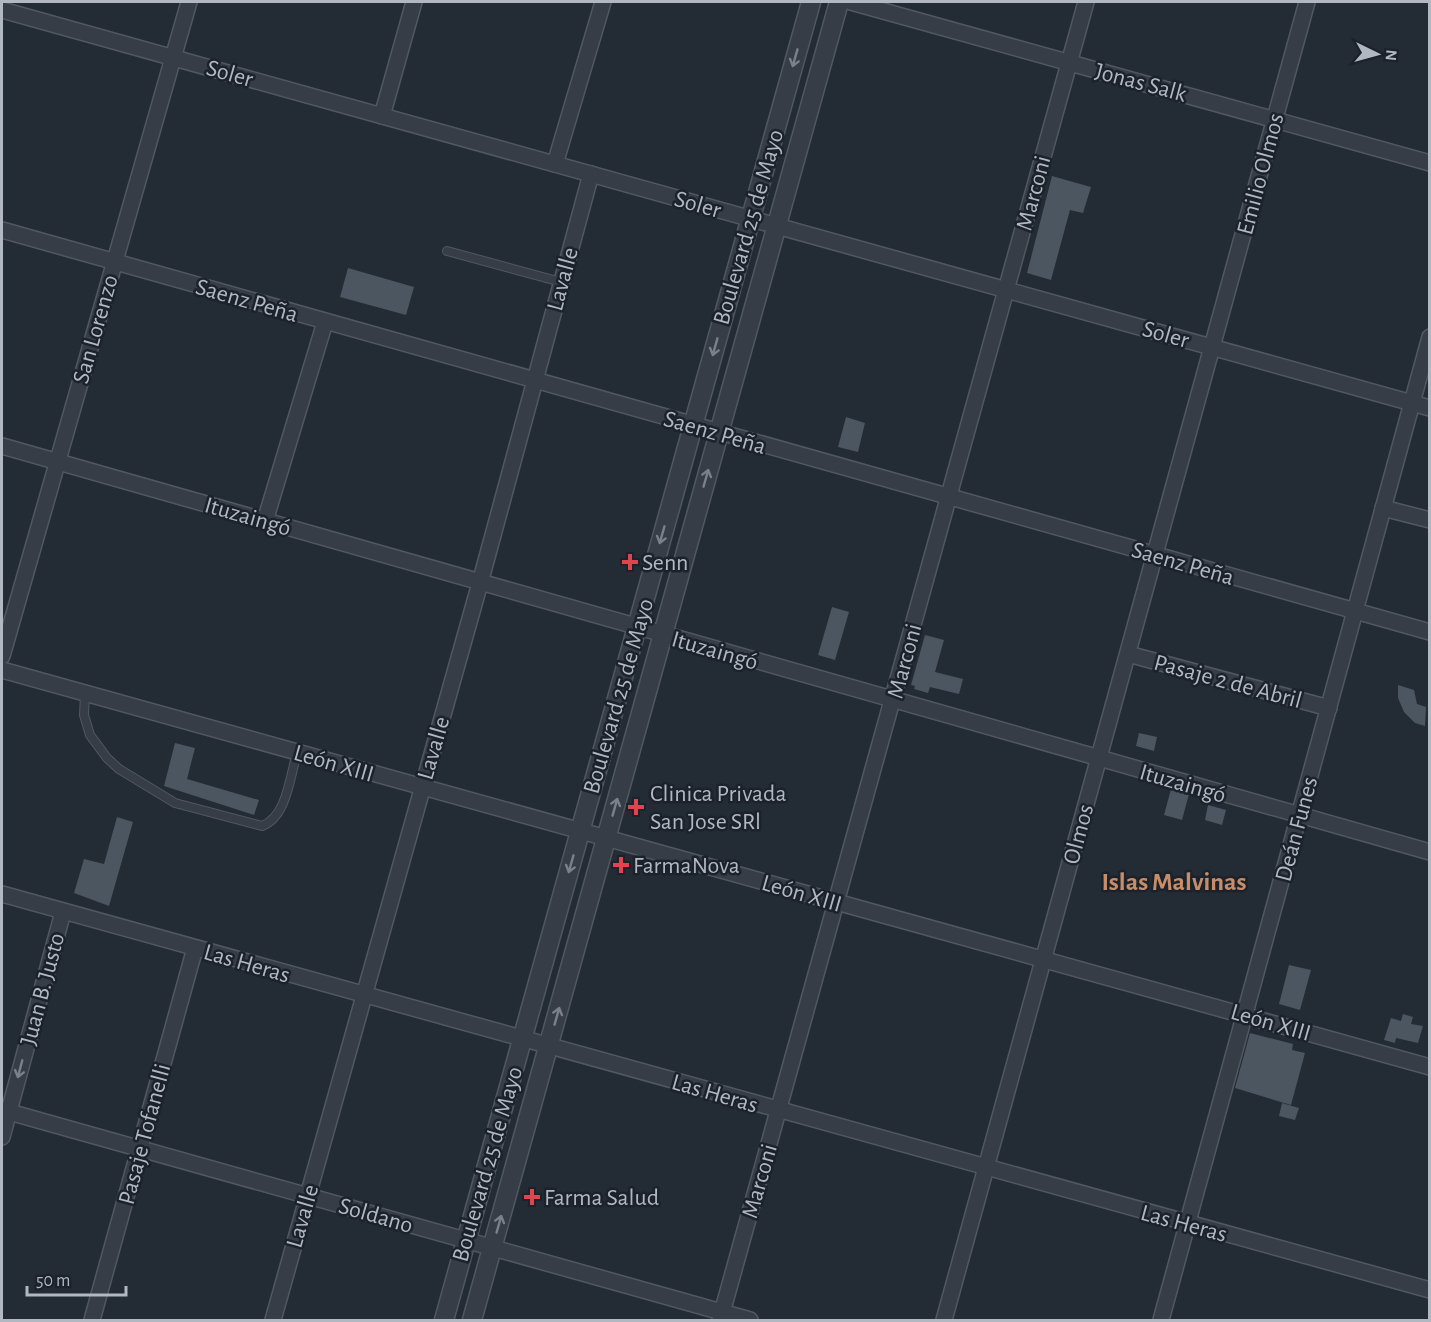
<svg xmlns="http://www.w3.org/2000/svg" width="1431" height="1322" viewBox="0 0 1431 1322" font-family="'Alegreya Sans',sans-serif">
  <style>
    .building { fill: #4b5661 }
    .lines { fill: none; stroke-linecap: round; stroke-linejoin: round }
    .service-casing { stroke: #515861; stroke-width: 10 }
    .minor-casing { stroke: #515861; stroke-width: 18 }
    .tertiary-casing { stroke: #515861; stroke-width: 21 }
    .service { stroke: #363d46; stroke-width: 8 }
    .minor { stroke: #363d46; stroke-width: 15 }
    .tertiary { stroke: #363d46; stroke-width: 18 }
    .oneway { stroke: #7a818a }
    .health-dot { fill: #e0444e; stroke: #1b222b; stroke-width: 2 }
    .labels { text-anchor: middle; stroke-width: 5; stroke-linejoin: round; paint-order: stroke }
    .street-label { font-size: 24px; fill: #b1b8c2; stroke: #1b222b }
    .poi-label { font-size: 24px; fill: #b1b8c2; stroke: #1b222b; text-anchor: start }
    .neighbourhood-label { font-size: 26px; font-weight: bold; fill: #c68d68; stroke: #1b222b }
  </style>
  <rect width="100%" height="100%" fill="#232b35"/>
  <!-- building -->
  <g class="building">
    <path d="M 1052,176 L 1091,187 L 1083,213 L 1070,210 L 1051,280 L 1027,273 Z"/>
    <path d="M 348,268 L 414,287 L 406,315 L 340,297 Z"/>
    <path d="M 846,417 L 865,423 L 858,452 L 838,447 Z"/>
    <path d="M 832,607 L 849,612 L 835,660 L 818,655 Z"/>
    <path d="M 925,635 L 944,640 L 935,672 L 963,679 L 959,694 L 930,687 L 928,693 L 914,689 L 915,686 L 911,685 Z"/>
    <path d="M 1398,685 L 1414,690 L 1417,704 L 1426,707 L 1425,726 L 1415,723 L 1404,712 L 1398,698 Z"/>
    <path d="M 1139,733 L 1157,737 L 1154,751 L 1136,746 Z"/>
    <path d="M 175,743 L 195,748 L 187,779 L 259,800 L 254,815 L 164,786 Z"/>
    <path d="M 1171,789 L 1189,794 L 1182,820 L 1164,815 Z"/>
    <path d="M 1208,805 L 1226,810 L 1222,825 L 1205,820 Z"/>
    <path d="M 117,817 L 133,822 L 109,906 L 74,893 L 84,859 L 104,864 Z"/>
    <path d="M 1289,965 L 1311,970 L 1300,1010 L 1279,1004 Z"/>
    <path d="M 1403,1014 L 1413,1017 L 1411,1024 L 1423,1026 L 1418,1043 L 1396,1038 L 1395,1043 L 1384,1040 L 1391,1018 L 1401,1021 Z"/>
    <path d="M 1250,1033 L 1293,1044 L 1292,1050 L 1305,1053 L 1291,1105 L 1235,1088 Z"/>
    <path d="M 1282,1103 L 1299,1108 L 1295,1120 L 1279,1116 Z"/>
  </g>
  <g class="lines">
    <!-- service casing -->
    <g class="service-casing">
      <g id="service">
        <path d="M 447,251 L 561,282"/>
        <path d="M 85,694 L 84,715 L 90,735 L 107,758 L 119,769 L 175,803 L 262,826 C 287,817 290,776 297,753"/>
      </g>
    </g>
    <!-- minor casing -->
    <g class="minor-casing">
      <g id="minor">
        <path d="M 851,2 L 1430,163"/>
        <path d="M 2,10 L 1430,408"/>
        <path d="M 382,116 L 414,2"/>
        <path d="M 555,164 L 603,2"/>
        <path d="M 2,230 L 1430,632"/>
        <path d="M 2,446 L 1430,852"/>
        <path d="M 1383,508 L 1430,520"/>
        <path d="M 265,521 L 325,322"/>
        <path d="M 1128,654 L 1329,708"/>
        <path d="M 2,656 L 189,2"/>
        <path d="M 2,670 L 1430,1067"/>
        <path d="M 2,894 L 1430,1290"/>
        <path d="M 2,1110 L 750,1320"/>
        <path d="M 2,1137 L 63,912"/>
        <path d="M 92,1320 L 195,948"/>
        <path d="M 273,1320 L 480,583 L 591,174"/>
        <path d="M 720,1320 L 1086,2"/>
        <path d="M 944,1320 L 1307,2"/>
        <path d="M 1161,1320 L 1430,337"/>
      </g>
    </g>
    <!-- tertiary casing -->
    <g class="tertiary-casing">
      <g id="tertiary">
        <path d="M 444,1320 L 811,2"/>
        <path d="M 472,1320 L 839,2"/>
      </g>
    </g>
    <!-- service -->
    <use href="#service" class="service"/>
    <!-- minor -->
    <use href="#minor" class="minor"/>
    <!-- tertiary -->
    <use href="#tertiary" class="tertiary"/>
  </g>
  <!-- one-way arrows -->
  <defs><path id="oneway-shaft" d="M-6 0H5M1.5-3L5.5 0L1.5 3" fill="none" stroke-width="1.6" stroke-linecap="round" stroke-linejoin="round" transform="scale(1.5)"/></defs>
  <g class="oneway">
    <use href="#oneway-shaft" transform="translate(795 58) rotate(106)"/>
    <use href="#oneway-shaft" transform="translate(715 347) rotate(106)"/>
    <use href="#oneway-shaft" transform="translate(706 478) rotate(-74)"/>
    <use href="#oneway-shaft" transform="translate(662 535) rotate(106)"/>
    <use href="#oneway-shaft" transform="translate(615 807) rotate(-74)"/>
    <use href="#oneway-shaft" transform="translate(571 864) rotate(106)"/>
    <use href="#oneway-shaft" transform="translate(557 1016) rotate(-74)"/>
    <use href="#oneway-shaft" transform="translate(20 1069) rotate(105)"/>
    <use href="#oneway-shaft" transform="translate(499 1224) rotate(-74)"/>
  </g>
  <!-- markers -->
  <g class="health-dot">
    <path d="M627 553h6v6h6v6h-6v6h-6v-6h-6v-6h6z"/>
    <path d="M633 798h6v6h6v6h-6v6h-6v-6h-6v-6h6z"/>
    <path d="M618 856h6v6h6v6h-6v6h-6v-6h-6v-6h6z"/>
    <path d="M529 1188h6v6h6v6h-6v6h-6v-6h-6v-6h6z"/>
  </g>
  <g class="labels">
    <!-- street labels -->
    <g class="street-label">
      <text transform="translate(230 73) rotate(16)" y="8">Soler</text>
      <text transform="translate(1141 82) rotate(15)" y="8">Jonas Salk</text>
      <text transform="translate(1260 174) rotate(-75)" y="8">Emilio Olmos</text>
      <text transform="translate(1033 193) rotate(-75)" y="8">Marconi</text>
      <text transform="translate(698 204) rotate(16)" y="8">Soler</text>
      <text transform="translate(748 227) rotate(-74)" y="8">Boulevard 25 de Mayo</text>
      <text transform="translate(562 279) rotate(-75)" y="8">Lavalle</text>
      <text transform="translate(247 300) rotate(16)" y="8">Saenz Peña</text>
      <text transform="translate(95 329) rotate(-74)" y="8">San Lorenzo</text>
      <text transform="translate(1166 334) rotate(16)" y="8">Soler</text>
      <text transform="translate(715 432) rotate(16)" y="8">Saenz Peña</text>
      <text transform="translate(248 516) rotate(16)" y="8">Ituzaingó</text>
      <text transform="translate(1183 563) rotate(16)" y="8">Saenz Peña</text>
      <text transform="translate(715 650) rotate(16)" y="8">Ituzaingó</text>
      <text transform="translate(904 661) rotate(-75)" y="8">Marconi</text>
      <text transform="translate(1228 681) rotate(15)" y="8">Pasaje 2 de Abril</text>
      <text transform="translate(618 696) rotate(-74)" y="8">Boulevard 25 de Mayo</text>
      <text transform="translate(433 748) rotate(-74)" y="8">Lavalle</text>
      <text transform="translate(334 763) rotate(16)" y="8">León XIII</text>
      <text transform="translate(1183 783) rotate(16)" y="8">Ituzaingó</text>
      <text transform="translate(1296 829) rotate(-75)" y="8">Deán Funes</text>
      <text transform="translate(1078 834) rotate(-75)" y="8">Olmos</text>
      <text transform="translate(802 893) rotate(16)" y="8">León XIII</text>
      <text transform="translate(247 963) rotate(16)" y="8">Las Heras</text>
      <text transform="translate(42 989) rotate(-75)" y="8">Juan B. Justo</text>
      <text transform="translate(1271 1022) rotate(16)" y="8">León XIII</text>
      <text transform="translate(715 1093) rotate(16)" y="8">Las Heras</text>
      <text transform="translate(144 1134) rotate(-75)" y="8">Pasaje Tofanelli</text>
      <text transform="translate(487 1164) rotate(-74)" y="8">Boulevard 25 de Mayo</text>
      <text transform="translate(759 1181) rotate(-74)" y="8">Marconi</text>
      <text transform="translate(376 1215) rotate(16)" y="8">Soldano</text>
      <text transform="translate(302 1216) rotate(-74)" y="8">Lavalle</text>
      <text transform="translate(1184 1223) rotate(15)" y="8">Las Heras</text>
    </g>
    <!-- poi labels -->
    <g class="poi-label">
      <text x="642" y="570">Senn</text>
      <text x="650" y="801">Clinica Privada<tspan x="650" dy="28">San Jose SRl</tspan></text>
      <text x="633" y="873">FarmaNova</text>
      <text x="544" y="1205">Farma Salud</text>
    </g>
    <!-- neighbourhood labels -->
    <g class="neighbourhood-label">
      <text x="1174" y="890">Islas Malvinas</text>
    </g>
  </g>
  <!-- border -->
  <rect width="1431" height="1322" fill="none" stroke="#b1b8c2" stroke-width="6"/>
  <!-- north arrow -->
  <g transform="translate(1377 54) rotate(95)" stroke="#1b222b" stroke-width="4.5" paint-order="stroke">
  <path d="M0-4.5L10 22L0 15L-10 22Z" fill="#b1b8c2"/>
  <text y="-9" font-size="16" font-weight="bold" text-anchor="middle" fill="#b1b8c2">N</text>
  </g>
  <!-- scale -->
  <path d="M27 1286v9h99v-9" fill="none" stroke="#b1b8c2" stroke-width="3"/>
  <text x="36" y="1286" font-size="18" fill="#b1b8c2" stroke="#1b222b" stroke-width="4.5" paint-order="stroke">50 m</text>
</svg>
